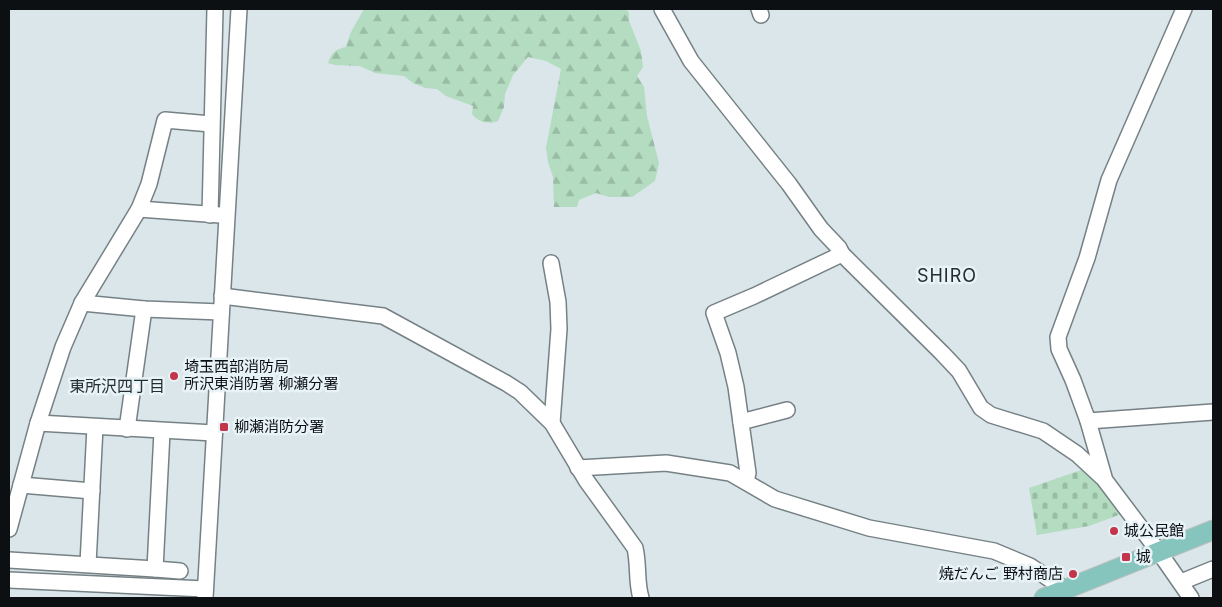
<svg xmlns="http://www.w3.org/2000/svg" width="1222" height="607" viewBox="0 0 1222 607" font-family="Inter,'Noto Sans JP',sans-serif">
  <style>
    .forest { fill: url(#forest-firs) }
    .cemetery { fill: url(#cemetery-stones) }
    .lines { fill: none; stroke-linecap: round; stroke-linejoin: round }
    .minor-casing { stroke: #768185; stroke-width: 18 }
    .major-casing { stroke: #c0c1c1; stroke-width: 21 }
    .minor { stroke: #fff; stroke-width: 15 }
    .major { stroke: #86c4be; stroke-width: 19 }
    .poi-dot { fill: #c4344a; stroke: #e7f3f7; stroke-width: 2 }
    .labels { text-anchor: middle; stroke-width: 5; stroke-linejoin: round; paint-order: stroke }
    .poi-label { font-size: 15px; fill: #0c1012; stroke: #e7f3f7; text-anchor: start }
    .neighbourhood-label { font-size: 16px; fill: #242d30; stroke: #e7f3f7 }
    .quarter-label { font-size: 18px; letter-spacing: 1px; fill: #242d30; stroke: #e7f3f7 }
  </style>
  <defs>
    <pattern id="forest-firs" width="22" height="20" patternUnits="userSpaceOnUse" patternTransform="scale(1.25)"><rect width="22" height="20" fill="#b3dcc0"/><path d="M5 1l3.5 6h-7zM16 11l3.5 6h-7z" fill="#99bca4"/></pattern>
    <pattern id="cemetery-stones" width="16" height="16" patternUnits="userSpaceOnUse" patternTransform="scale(1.25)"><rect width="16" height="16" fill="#b3dcc0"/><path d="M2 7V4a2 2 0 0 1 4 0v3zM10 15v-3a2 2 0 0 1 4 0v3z" fill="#99bca4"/></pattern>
  </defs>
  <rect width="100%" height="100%" fill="#dae6ea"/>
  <!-- forest -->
  <path class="forest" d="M 364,9 L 626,9 L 629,13 L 629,21 L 641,51 L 643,67 L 637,76 L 644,87 L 647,116 L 659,163 L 655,181 L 632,197 L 609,197 L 596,193 L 579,200 L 577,207 L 554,207 L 553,177 L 548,162 L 546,148 L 561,69 L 546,61 L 528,57 L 513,75 L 505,94 L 504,107 L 498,121 C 489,125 478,122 472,114 L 473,106 L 446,96 L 437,89 L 425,88 L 413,83 L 404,76 L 375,73 L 360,66 L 335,65 L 328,63 C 331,53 336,49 346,47 L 350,34 Z"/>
  <!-- cemetery -->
  <path class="cemetery" d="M 1087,468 L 1124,513 L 1089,526 L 1037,535 L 1029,488 Z"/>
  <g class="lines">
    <!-- minor casing -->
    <g class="minor-casing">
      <g id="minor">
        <path d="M 662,9 L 691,61 L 789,184 L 821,229 L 839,248 L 842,254 L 942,353 L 959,371 L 981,408 L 991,415 L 1043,431 L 1077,454 L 1104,479 L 1159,552 L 1191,598"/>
        <path d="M 759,9 L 761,15"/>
        <path d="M 139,209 L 220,215"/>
        <path d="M 210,215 L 215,9"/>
        <path d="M 551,263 L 558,302 L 559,329 L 552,423"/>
        <path d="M 222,296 L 383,316 L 506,383 L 520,392 L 552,423 L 586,480 L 635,548 C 639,565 636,582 641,598"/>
        <path d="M 82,303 L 144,309 L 221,312"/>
        <path d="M 1088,421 L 1213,412"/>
        <path d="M 741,422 L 787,410"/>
        <path d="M 38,423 L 214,433"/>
        <path d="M 127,429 L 144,309"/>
        <path d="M 578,468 L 666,463 L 730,473 L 775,499 L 869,528 L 994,551 L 1030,566 L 1066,590"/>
        <path d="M 1104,477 L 1088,421 L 1073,380 L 1059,349 L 1058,337 L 1087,258 L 1109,180 L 1184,9"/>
        <path d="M 746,481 L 748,473 L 736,387 L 728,353 L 714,313 L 754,296 L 842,254"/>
        <path d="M 21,485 L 92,491"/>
        <path d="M 9,529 L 38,423 L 63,347 L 82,303 L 139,209 L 149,184 L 165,120 L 211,124"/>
        <path d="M 9,560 L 155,569 L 162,432"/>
        <path d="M 88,564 L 95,427"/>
        <path d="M 155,569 L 180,571"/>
        <path d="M 9,580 L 205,589"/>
        <path d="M 1181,582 L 1213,569"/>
        <path d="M 205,598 L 239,9"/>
      </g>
    </g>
    <!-- major casing -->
    <g class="major-casing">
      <path id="major" d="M 1044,598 L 1213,530"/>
    </g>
    <!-- minor -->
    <use href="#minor" class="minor"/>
    <!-- major -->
    <use href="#major" class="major"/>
  </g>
  <!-- markers -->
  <g class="poi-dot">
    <circle cx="174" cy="376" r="5"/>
    <rect x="219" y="422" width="10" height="10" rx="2.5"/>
    <circle cx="1114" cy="531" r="5"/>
    <rect x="1121" y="552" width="10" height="10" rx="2.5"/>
    <circle cx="1073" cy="574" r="5"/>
  </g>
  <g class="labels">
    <!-- poi labels -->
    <g class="poi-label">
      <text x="184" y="372">埼玉西部消防局<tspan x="184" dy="17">所沢東消防署 柳瀬分署</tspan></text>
      <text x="234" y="432">柳瀬消防分署</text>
      <text x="1124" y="536">城公民館</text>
      <text x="1136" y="562">城</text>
      <text x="1063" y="579" text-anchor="end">焼だんご 野村商店</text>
    </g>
    <!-- neighbourhood labels -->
    <g class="neighbourhood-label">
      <text x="117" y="392">東所沢四丁目</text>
    </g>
    <!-- quarter labels -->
    <g class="quarter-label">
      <text x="947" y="282">SHIRO</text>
    </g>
  </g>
  <!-- border -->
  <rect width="1222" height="607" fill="none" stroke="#0c1012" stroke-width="20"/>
</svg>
